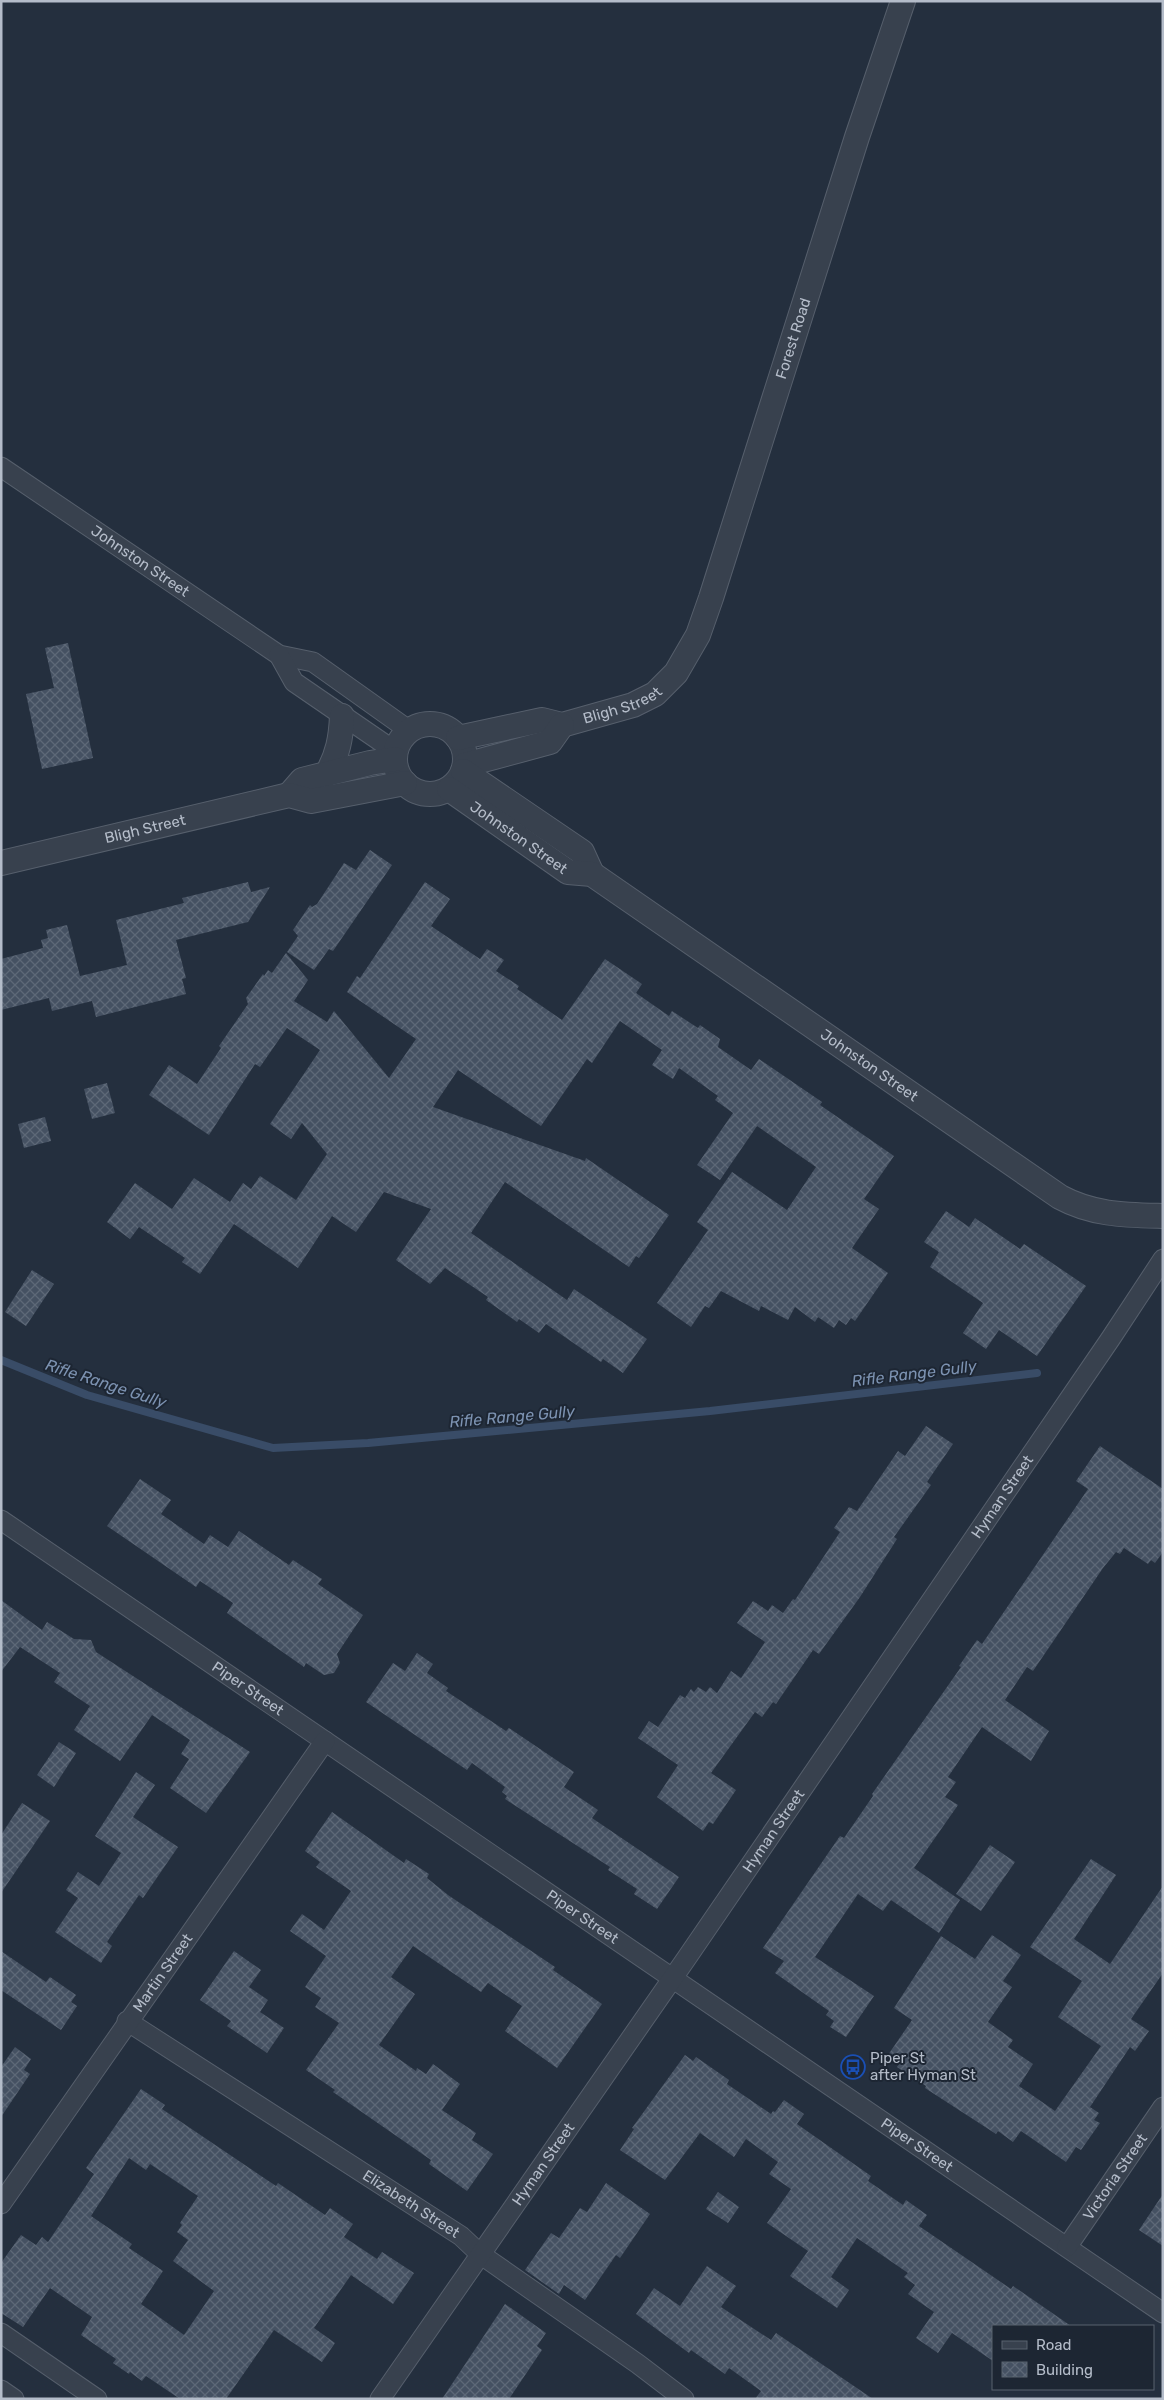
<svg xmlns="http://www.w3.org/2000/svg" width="1164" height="2400" viewBox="0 0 1164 2400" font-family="Rubik,sans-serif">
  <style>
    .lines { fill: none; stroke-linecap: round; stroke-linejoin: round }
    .stream { stroke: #394c67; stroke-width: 8 }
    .building { fill: url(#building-cross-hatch); fill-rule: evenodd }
    .minor-casing { stroke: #565f6c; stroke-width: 21 }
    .tertiary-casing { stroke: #565f6c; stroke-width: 26 }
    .minor { stroke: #38414e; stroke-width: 19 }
    .tertiary { stroke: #38414e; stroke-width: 24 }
    .labels { text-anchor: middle; stroke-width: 4; stroke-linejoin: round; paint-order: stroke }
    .street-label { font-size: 15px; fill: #b4bcc9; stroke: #1d2633 }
    .poi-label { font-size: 15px; fill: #b4bcc9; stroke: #1d2633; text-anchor: start }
    .water-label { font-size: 16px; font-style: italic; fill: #7c92b1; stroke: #1d2633 }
  </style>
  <defs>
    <pattern id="building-cross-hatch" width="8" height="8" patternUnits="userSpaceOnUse" patternTransform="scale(1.25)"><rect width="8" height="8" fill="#455162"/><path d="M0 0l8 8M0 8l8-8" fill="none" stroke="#5d6877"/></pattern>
  </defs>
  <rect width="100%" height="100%" fill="#242f3e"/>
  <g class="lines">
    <!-- stream -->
    <path class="stream" d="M 1,1360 L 87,1395 L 273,1448 L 368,1443 L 710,1411 L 1037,1373"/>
  </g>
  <!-- building -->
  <g class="building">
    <path d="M 68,643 L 93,758 L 42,769 L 26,694 L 54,688 L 45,648 Z"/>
    <path d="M 370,850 L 392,865 L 333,951 L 329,949 L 314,970 L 287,952 L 298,936 L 293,930 L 310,905 L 312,907 L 317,904 L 344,863 L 356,870 Z"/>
    <path d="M 248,882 L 251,892 L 270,887 L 248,922 L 176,940 L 186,978 L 182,979 L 186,994 L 96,1017 L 92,1001 L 52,1011 L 49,998 L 1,1010 L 1,959 L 43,948 L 41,940 L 48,938 L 46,930 L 67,925 L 80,976 L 127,965 L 116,920 L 184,903 L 182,898 Z"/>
    <path d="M 425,882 L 450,899 L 431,926 L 480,959 L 487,949 L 504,960 L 496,971 L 519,986 L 517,989 L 562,1020 L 605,959 L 642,984 L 636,993 L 669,1016 L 672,1011 L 698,1028 L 700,1025 L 720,1039 L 718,1047 L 751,1070 L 759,1059 L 822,1102 L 820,1105 L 894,1156 L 864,1199 L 879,1209 L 852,1248 L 888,1273 L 855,1321 L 851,1318 L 846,1325 L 839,1320 L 834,1328 L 818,1317 L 815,1322 L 795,1307 L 788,1320 L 761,1306 L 759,1311 L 721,1291 L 709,1308 L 705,1306 L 691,1327 L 657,1303 L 708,1230 L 697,1222 L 732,1172 L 787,1210 L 816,1167 L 757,1126 L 720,1180 L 697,1165 L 733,1113 L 715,1100 L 718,1096 L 679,1068 L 673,1079 L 652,1065 L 662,1050 L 620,1021 L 592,1063 L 587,1059 L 541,1126 L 458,1070 L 433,1107 L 585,1161 L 586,1158 L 669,1215 L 639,1258 L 636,1256 L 629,1267 L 505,1182 L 471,1233 L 567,1300 L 574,1289 L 647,1339 L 623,1373 L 603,1359 L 601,1362 L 546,1324 L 539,1333 L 519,1319 L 517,1322 L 486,1300 L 488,1297 L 445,1268 L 430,1284 L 396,1260 L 431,1209 L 384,1192 L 356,1232 L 332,1216 L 298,1268 L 234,1224 L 200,1274 L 182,1262 L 185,1258 L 139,1227 L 130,1239 L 107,1222 L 135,1183 L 172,1209 L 194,1178 L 230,1202 L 243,1183 L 251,1189 L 260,1176 L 296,1200 L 327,1154 L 302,1123 L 291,1139 L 270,1124 L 320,1050 L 287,1028 L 260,1067 L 255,1064 L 209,1135 L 149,1095 L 169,1065 L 197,1084 L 221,1048 L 219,1046 L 248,1004 L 246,998 L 263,974 L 264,976 L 268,970 L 272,973 L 286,953 L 308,980 L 294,1001 L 327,1022 L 334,1011 L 389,1078 L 416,1039 L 347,992 L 357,976 L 360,978 Z"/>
    <path d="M 107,1083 L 115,1113 L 92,1119 L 84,1089 Z"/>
    <path d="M 45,1117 L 51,1141 L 24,1148 L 18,1124 Z"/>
    <path d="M 946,1211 L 969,1227 L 975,1218 L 1020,1249 L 1024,1244 L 1086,1286 L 1037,1356 L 999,1330 L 986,1349 L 963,1333 L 983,1303 L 930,1267 L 939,1252 L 924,1242 Z"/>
    <path d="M 32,1270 L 54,1284 L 26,1326 L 5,1312 Z"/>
    <path d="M 926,1426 L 953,1444 L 927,1482 L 931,1485 L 894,1537 L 897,1539 L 860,1597 L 819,1654 L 813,1650 L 776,1704 L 773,1702 L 762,1717 L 755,1712 L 711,1773 L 736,1790 L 713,1824 L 709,1822 L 703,1831 L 657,1797 L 678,1765 L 638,1738 L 649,1721 L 658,1727 L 680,1695 L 685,1698 L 691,1689 L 694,1692 L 698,1687 L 706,1692 L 710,1687 L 717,1693 L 731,1671 L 741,1678 L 765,1642 L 737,1623 L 753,1601 L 768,1611 L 772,1605 L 783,1613 L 793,1599 L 795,1600 L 840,1532 L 834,1528 L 849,1507 L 857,1511 L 898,1451 L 905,1456 Z"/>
    <path d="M 1100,1446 L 1163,1489 L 1163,1552 L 1155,1563 L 1151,1560 L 1148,1564 L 1124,1548 L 1120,1554 L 1116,1552 L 1103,1568 L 1033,1671 L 1027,1667 L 1005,1700 L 1049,1731 L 1031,1761 L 982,1727 L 948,1777 L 956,1782 L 945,1797 L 958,1805 L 914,1868 L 960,1900 L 939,1933 L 891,1900 L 883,1911 L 858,1894 L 815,1957 L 874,1996 L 846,2037 L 830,2027 L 834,2021 L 826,2015 L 829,2011 L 775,1973 L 784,1961 L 763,1948 L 840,1836 L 844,1838 L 873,1796 L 872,1794 L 961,1667 L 959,1666 L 977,1640 L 982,1644 L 1088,1489 L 1076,1481 Z"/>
    <path d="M 140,1479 L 171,1500 L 161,1514 L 204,1544 L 210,1535 L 228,1547 L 239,1531 L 289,1565 L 293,1560 L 322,1579 L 318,1584 L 363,1615 L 337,1654 L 340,1663 L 334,1673 L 324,1675 L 306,1663 L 304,1667 L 227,1613 L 233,1603 L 200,1581 L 196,1587 L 107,1526 Z"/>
    <path d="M 1,1600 L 42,1630 L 47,1622 L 74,1639 L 91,1640 L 96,1652 L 250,1752 L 206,1813 L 170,1788 L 189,1759 L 181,1754 L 190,1740 L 152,1715 L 120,1761 L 74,1730 L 90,1706 L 54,1682 L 60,1673 L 20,1647 L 1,1672 Z"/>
    <path d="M 417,1653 L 433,1664 L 427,1673 L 448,1688 L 446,1691 L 506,1731 L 509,1728 L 574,1772 L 564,1787 L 598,1810 L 592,1818 L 679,1877 L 657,1909 L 634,1894 L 637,1889 L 608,1870 L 610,1867 L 505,1799 L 507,1796 L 502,1792 L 505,1787 L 472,1763 L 467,1770 L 366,1702 L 393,1663 L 405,1671 Z"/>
    <path d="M 59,1742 L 76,1753 L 54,1787 L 37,1775 Z"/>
    <path d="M 136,1772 L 155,1785 L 133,1817 L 178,1847 L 143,1898 L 139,1895 L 107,1942 L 112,1946 L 101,1963 L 55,1932 L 78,1898 L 66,1890 L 78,1872 L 99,1886 L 121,1853 L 95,1836 Z"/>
    <path d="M 22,1803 L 50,1821 L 1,1893 L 1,1835 Z"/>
    <path d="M 332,1812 L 404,1863 L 406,1859 L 429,1874 L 427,1878 L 448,1895 L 555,1967 L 553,1970 L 602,2004 L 557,2068 L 505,2031 L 522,2006 L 488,1983 L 481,1992 L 413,1946 L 391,1977 L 415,1994 L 379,2045 L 416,2071 L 417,2068 L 426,2074 L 433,2064 L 460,2084 L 442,2110 L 476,2133 L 472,2140 L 493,2154 L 467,2191 L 429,2164 L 431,2160 L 333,2092 L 335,2090 L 306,2070 L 339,2023 L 315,2007 L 321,1998 L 305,1987 L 326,1956 L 290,1931 L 302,1914 L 324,1930 L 351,1891 L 316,1867 L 320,1862 L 305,1851 Z"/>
    <path d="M 990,1845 L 1015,1862 L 981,1911 L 956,1894 Z"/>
    <path d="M 1091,1859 L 1116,1875 L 1074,1939 L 1110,1964 L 1163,1886 L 1163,1973 L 1131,2019 L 1149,2031 L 1135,2051 L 1130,2047 L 1090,2107 L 1099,2113 L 1094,2120 L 1100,2123 L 1081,2150 L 1076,2147 L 1066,2162 L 1021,2131 L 1013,2142 L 998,2131 L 996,2134 L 925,2088 L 926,2086 L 897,2067 L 900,2063 L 888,2055 L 912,2020 L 894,2008 L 941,1936 L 975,1959 L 992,1935 L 1021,1955 L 1003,1981 L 1012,1987 L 988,2022 L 1013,2040 L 1008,2047 L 1033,2064 L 1019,2086 L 1055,2111 L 1101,2046 L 1058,2017 L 1082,1981 L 1030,1947 Z"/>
    <path d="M 1,1951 L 46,1982 L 50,1977 L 76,1995 L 71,2002 L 77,2006 L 61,2030 L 1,1990 Z"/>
    <path d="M 234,1951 L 261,1970 L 249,1987 L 268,2000 L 260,2012 L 284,2028 L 267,2053 L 227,2026 L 231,2021 L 200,2000 Z"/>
    <path d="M 15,2047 L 31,2059 L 24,2070 L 30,2074 L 1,2117 L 1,2067 Z"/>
    <path d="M 685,2055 L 693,2061 L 696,2057 L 729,2080 L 727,2084 L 771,2114 L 773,2111 L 775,2112 L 784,2100 L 804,2114 L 797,2124 L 871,2176 L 868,2181 L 903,2205 L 906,2200 L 927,2215 L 919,2226 L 1011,2289 L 1013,2286 L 1071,2326 L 993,2326 L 993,2361 L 952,2333 L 938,2353 L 916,2338 L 934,2312 L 908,2294 L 915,2285 L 904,2277 L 908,2273 L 857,2238 L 831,2277 L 849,2290 L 837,2308 L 790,2276 L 808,2251 L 767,2223 L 791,2189 L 769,2174 L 778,2162 L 746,2139 L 734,2157 L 700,2133 L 665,2180 L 620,2150 L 634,2129 L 632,2128 Z"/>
    <path d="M 141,2089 L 165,2105 L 162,2109 L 276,2186 L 278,2183 L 325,2215 L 330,2208 L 353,2224 L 344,2237 L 377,2259 L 382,2252 L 414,2273 L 393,2304 L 351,2275 L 314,2328 L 335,2343 L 322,2362 L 274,2330 L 226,2399 L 180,2399 L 146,2376 L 142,2381 L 130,2372 L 129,2374 L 113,2363 L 116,2359 L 81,2335 L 92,2317 L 50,2288 L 23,2327 L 1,2313 L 1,2263 L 21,2235 L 36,2245 L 42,2237 L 48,2242 L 94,2174 L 86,2168 ZM 129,2158 L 146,2170 L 150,2164 L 198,2196 L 180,2223 L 182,2225 L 177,2232 L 188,2240 L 173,2261 L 214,2291 L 184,2335 L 141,2304 L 163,2271 L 129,2248 L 132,2244 L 91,2216 Z"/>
    <path d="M 606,2183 L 650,2214 L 620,2258 L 616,2255 L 585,2300 L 564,2285 L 559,2294 L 525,2270 L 551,2233 L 559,2238 L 580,2208 L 587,2212 Z"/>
    <path d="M 718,2192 L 739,2207 L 728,2223 L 706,2209 Z"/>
    <path d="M 1163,2194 L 1163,2246 L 1139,2230 Z"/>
    <path d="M 707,2266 L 736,2286 L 721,2307 L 771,2340 L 776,2333 L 873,2399 L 755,2399 L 761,2391 L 729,2368 L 725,2374 L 691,2350 L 689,2353 L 636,2314 L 654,2288 L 680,2306 Z"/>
    <path d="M 505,2304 L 546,2333 L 537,2346 L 542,2350 L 509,2399 L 442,2399 Z"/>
  </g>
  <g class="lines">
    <!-- minor casing -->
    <g class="minor-casing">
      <g id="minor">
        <path id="s1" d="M 1,467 L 279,655 L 313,662 L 410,731"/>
        <path d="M 279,655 L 294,682 L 396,752"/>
        <path id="s2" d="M 1,1520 L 1163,2313"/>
        <path id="s3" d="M 127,2021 L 461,2236 L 480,2254 L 638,2364 L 684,2399"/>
        <path id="s4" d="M 1,2204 L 325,1741"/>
        <path id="s5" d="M 1067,2247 L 1163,2107"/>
        <path d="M 1,2333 L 97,2399"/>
        <path d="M 1,2390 L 14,2399"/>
        <path id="s6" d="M 380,2399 L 686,1959 L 1111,1338 L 1163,1259"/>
      </g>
    </g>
    <!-- tertiary casing -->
    <g class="tertiary-casing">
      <g id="tertiary">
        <circle cx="430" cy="759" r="35"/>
        <path id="s7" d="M 458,738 L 542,720 L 562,725 L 633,705 L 655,694 L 676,673 L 698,635 L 711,598 L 857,137 L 903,1"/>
        <path d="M 465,765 L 550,742 L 562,725"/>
        <path d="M 463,771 L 582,852 L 592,874"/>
        <path d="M 327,774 C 338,754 341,738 342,716"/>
        <path id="s8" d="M 449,789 L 568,872 L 592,874 L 1060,1197 C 1093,1215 1126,1215 1163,1216"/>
        <path d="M 289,795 L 302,780 L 370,763 L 395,759"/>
        <path id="s9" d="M 1,863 L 289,795 L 311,801 L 405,783"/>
      </g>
    </g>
    <!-- minor -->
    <use href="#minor" class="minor"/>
    <!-- tertiary -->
    <use href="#tertiary" class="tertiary"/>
  </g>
  <!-- icons -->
  <defs>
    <g id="bus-ring" transform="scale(1.25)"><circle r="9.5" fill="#1d2633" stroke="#1a4fb4" stroke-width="1.5"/><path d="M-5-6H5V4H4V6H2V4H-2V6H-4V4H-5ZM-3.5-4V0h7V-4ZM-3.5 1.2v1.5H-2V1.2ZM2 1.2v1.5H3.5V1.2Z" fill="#1a4fb4"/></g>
  </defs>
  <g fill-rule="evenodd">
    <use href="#bus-ring" x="853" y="2067"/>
  </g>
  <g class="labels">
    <!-- street labels -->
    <g class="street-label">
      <text dy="5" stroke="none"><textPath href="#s7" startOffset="590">Forest Road</textPath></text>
      <text dy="5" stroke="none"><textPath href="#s1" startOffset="168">Johnston Street</textPath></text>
      <text dy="5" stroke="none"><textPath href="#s7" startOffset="170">Bligh Street</textPath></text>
      <text dy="5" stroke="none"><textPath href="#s9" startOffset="148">Bligh Street</textPath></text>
      <text dy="5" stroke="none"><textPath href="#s8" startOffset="85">Johnston Street</textPath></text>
      <text dy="5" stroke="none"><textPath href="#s8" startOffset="506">Johnston Street</textPath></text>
      <text dy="5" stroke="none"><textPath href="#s6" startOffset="1096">Hyman Street</textPath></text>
      <text dy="5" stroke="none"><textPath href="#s2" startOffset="299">Piper Street</textPath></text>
      <text dy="5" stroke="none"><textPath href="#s6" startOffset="691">Hyman Street</textPath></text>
      <text dy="5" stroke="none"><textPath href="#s2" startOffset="704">Piper Street</textPath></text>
      <text dy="5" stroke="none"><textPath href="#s4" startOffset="282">Martin Street</textPath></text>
      <text dy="5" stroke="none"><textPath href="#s2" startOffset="1109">Piper Street</textPath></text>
      <text dy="5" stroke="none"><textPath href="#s6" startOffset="286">Hyman Street</textPath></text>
      <text dy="5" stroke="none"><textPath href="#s5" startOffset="85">Victoria Street</textPath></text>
      <text dy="5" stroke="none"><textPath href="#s3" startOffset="338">Elizabeth Street</textPath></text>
    </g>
    <!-- poi labels -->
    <g class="poi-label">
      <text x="870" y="2063">Piper St<tspan x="870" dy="17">after Hyman St</tspan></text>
    </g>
    <!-- water labels -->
    <g class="water-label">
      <text transform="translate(914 1373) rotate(-7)" y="6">Rifle Range Gully</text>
      <text transform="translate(106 1383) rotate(18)" y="6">Rifle Range Gully</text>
      <text transform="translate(512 1416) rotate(-5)" y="6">Rifle Range Gully</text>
    </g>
  </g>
  <!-- border -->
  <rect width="1164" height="2400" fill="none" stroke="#b4bcc9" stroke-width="5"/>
  <!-- legend -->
  <rect x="992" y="2325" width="162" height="65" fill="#1d2633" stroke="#59626f"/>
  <rect x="1002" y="2341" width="25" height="8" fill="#38414e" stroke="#59626f"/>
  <text x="1036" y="2350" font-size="15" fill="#b4bcc9">Road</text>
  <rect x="1002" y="2362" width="25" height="15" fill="url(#building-cross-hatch)" stroke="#59626f"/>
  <text x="1036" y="2375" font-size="15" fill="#b4bcc9">Building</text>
</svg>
